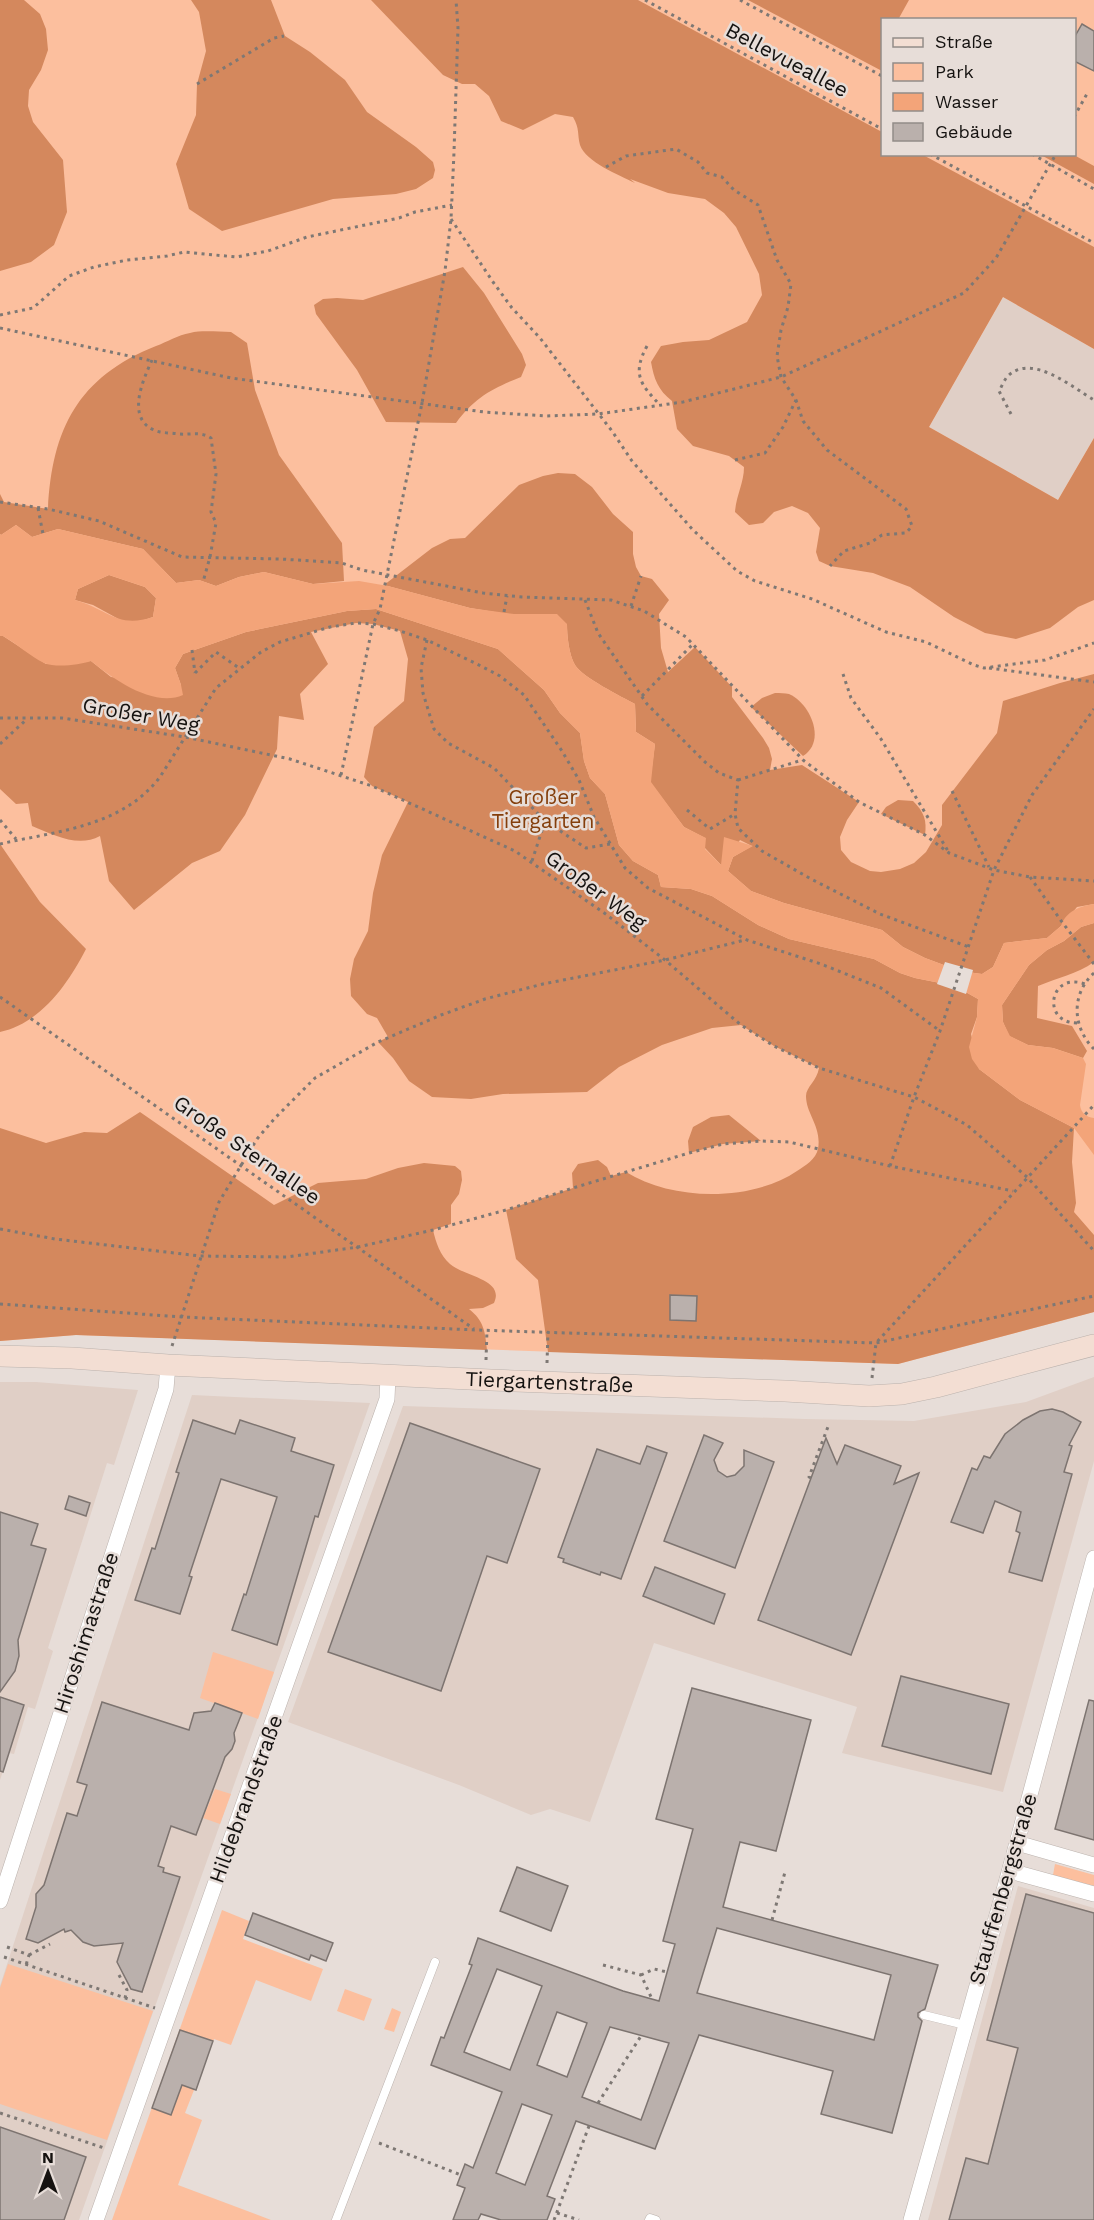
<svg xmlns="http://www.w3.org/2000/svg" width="1094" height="2220" viewBox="0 0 1094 2220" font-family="'Work Sans',sans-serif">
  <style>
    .built { fill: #e0cfc6 }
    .green { fill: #fcbf9e; fill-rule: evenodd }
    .forest { fill: #d4885d }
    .water { fill: #f3a479; fill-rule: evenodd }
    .pier { fill: #e7ddd8 }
    .building { fill: #bab0ac; stroke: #7d7470; stroke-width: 1.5; fill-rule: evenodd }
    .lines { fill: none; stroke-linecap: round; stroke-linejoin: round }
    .lane-casing { stroke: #bbb2ad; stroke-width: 9 }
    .street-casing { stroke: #bbb2ad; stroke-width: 16 }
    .secondary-casing { stroke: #bbb2ad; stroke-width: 22 }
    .path { stroke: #7e7874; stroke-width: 3; stroke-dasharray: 3 4.5; stroke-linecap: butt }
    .lane { stroke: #fff; stroke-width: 8 }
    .street { stroke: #fff; stroke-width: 15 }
    .secondary { stroke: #f3ded3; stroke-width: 21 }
    .labels { text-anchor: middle; stroke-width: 5; stroke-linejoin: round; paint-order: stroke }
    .street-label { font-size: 21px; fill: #151210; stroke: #e7ddd8 }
    .park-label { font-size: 21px; fill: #843e0b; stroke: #e7ddd8 }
  </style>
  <rect width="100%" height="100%" fill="#e7ddd8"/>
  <!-- built -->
  <g class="built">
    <path d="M 1003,297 L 1094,349 L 1094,438 L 1058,500 L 929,427 Z"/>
    <path d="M 1094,1377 L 1094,1461 L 1003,1792 L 842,1753 L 857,1707 L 654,1643 L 590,1822 L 550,1809 L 531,1815 L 459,1785 L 288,1722 L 403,1406 L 805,1419 L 914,1421 L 1026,1402 Z"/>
    <path d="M 0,1382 L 36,1382 L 138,1390 L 114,1465 L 107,1463 L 48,1648 L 53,1651 L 35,1709 L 28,1707 L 14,1754 L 9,1753 L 0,1780 Z"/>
    <path d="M 192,1395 L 370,1403 L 79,2220 L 0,2220 L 0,1986 Z"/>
    <path d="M 1018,1886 L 1094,1908 L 1094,2220 L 928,2220 Z"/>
  </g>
  <!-- green -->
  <g class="green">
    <path d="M 0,0 L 1094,0 L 1094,349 L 1003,297 L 929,427 L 1058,500 L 1094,438 L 1094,1312 L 898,1364 L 76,1335 L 0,1341 ZM 882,20 L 1074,20 L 1074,154 L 882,154 Z"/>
    <path d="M 213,1652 L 274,1672 L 258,1719 L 200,1698 Z"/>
    <path d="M 215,1789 L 231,1794 L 220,1824 L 203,1818 Z"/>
    <path d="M 1055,1864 L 1094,1875 L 1094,1886 L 1053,1875 Z"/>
    <path d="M 222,1910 L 249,1921 L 243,1939 L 323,1969 L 311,2001 L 256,1980 L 231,2045 L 214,2039 L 185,2113 L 202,2120 L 178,2185 L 271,2220 L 112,2220 Z"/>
    <path d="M 8,1964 L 153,2011 L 107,2140 L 0,2104 L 0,1988 Z"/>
    <path d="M 345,1989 L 372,1999 L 364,2021 L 337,2011 Z"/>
    <path d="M 392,2008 L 401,2012 L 394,2032 L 384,2029 Z"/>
  </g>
  <!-- forest -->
  <g class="forest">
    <path d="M 0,0 L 24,0 L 40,14 L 46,29 L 48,50 L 41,70 L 29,90 L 28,106 L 33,122 L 63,160 L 67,212 L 54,245 L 31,262 L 0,271 Z"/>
    <path d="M 191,0 L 271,0 L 285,36 L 310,52 L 345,80 L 367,112 L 416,147 L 433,162 L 435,170 L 433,178 L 416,189 L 396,194 L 333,199 L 222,231 L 189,209 L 176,164 L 196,115 L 197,84 L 206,51 L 199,12 Z"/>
    <path d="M 371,0 L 638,0 L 882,132 L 882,154 L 923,155 L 1094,247 L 1094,349 L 1003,297 L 929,427 L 1058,500 L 1094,438 L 1094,600 L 1078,607 L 1050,628 L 1016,639 L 985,633 L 954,617 L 910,587 L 873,573 L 830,566 L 819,561 L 816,552 L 820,528 L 808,513 L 792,506 L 774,512 L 763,523 L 749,525 L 735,512 C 736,496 744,483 744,467 L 729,456 L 693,446 L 677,429 L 672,401 C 658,390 654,379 651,362 L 661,346 L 683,342 L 709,340 L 747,322 L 762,295 L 759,274 L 736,227 L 724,213 L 705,199 L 668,193 L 630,179 L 635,183 C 619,175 586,162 580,145 C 577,134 580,129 573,117 L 555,114 L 523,130 L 501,121 L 489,96 L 475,84 L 462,84 L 443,75 Z"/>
    <path d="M 748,0 L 909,0 L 899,18 L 901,19 L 882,20 L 882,71 Z"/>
    <path d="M 1041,155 L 1074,155 L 1094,166 L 1094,184 Z"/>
    <path d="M 463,267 L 484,293 L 522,354 L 526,365 L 521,377 C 493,388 474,398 456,423 L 386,422 L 357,370 L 316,314 L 314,305 L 323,299 L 337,298 L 363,300 Z"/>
    <path d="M 231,332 L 247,343 L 255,390 L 279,455 L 342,543 L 344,581 L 313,584 L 264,572 L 239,577 L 216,586 L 199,580 L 176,583 L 143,549 L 58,529 L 32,537 L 16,525 L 1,535 L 0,534 L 0,494 L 4,502 L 48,509 C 52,429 78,377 156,346 C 167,342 178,335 190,333 C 202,330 218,332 231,332 Z"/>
    <path d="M 558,473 L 575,474 L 592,487 L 613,514 L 633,532 L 633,554 L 636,567 L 641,576 L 652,579 L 669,600 L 659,614 L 661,648 L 668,672 L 695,647 L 732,687 L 732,697 L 763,738 L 769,748 L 772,759 L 770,770 L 802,765 L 859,802 L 847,820 L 840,837 L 841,850 L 851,862 L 870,871 L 881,872 L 900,869 L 914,863 L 926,852 L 942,825 L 942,805 L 997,733 L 1003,701 L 1060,683 L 1094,674 L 1094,904 L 1077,907 L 1061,926 L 1047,938 L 1004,943 L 993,967 L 982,974 L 960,971 L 925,958 L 903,947 L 882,930 L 784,903 L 751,891 L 728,871 L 733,857 L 752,846 L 740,840 L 722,866 L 705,848 L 705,838 L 684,827 L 650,782 L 655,744 L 636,732 L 635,704 C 622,697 582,677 575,665 C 569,655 567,636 567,624 L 470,608 L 384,585 L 432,548 L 450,539 L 465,538 L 519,485 L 543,476 Z"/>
    <path d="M 109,575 L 145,587 L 156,598 L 153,617 L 141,621 L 124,622 L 93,605 L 75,600 L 78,589 Z"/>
    <path d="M 376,609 L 498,649 L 544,690 L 560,713 L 580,733 L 584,761 L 590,778 L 605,794 L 619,845 L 633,861 L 658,875 L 661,887 L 691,889 L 712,896 L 758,925 L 789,939 L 874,959 L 900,973 L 915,978 L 955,986 L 978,999 L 977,1017 L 971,1034 L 979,1069 L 1020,1100 L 1074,1128 L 1072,1162 L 1076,1203 L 1074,1212 L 1094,1235 L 1094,1312 L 898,1364 L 548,1352 L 538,1280 L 516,1259 L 506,1210 L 573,1188 L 572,1173 L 578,1164 L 598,1160 L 607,1167 L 611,1176 L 626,1172 C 672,1201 751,1202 797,1171 C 805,1166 816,1159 818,1149 C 822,1127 806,1114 806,1096 C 806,1087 817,1081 819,1068 L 774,1046 L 741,1025 L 712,1028 L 662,1045 L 619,1067 L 587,1092 L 503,1094 L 471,1099 L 432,1097 L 409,1081 L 393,1058 L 378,1042 L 388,1037 L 377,1018 L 367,1014 L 351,996 L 350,979 L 354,959 L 368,931 L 373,893 L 382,855 L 408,802 L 372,786 L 364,777 L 374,727 L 404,701 L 408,659 L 400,631 L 373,624 L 356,623 L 311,632 L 328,664 L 300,694 L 304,720 L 279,716 L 277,749 L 245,815 L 220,851 L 192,863 L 134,910 L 109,881 L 100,836 C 78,848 54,835 32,826 L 28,803 L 16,804 L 0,789 L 0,636 L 3,636 L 46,664 L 91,661 L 111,677 L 181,685 L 175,668 L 183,654 L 246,632 L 347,611 Z"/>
    <path d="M 775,693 C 780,693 785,693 789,694 C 810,703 827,741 803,756 L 751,707 L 762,698 Z"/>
    <path d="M 898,800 L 913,801 C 924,812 927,820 925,835 L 881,814 L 886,807 Z"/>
    <path d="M 0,844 L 40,902 L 86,949 C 68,984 41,1023 0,1032 Z"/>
    <path d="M 1094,923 L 1094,962 C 1077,974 1057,978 1038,986 L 1037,1018 L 1072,1026 L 1087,1051 L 1083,1058 L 1053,1048 L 1028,1045 L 1009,1036 L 1003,1022 L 1002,1005 L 1029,965 L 1047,950 L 1064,941 L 1081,927 Z"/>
    <path d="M 140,1112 L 274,1205 L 318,1183 L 366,1179 L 398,1168 L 424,1163 L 455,1166 L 461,1171 L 462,1180 L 459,1194 L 451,1205 L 451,1224 L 433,1230 C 436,1243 440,1255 450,1264 C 465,1277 505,1279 494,1303 L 483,1308 L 469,1309 C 484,1321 485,1331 487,1350 L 76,1335 L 0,1341 L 0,1128 L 46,1143 L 84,1132 L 107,1133 Z"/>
    <path d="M 729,1115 L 761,1141 L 723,1144 L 689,1153 L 688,1141 L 693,1127 L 711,1117 Z"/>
  </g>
  <!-- water -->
  <path class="water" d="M 16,525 L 32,537 L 58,529 L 143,549 L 176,583 L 199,580 L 216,586 L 239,577 L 264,572 L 313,584 L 359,581 L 388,586 L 470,608 L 514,614 L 557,614 L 567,624 C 567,636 569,655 575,665 C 582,677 622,697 635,704 L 636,732 L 655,744 L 651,782 L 684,827 L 706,838 L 705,849 L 721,865 L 724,837 L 753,846 L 733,857 L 728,871 L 751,891 L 784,903 L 882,930 L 903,947 L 925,958 L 960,971 L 982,974 L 993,967 L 1004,943 L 1047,938 L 1061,926 C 1066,911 1080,906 1094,904 L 1094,923 L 1081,927 L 1064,941 L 1047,950 L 1029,965 L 1002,1005 L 1003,1022 L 1010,1036 L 1028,1045 L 1053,1048 L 1083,1058 L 1086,1064 L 1080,1105 C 1081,1113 1086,1117 1094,1118 L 1094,1155 L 1074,1128 L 1020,1100 L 979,1069 L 972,1059 L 969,1047 L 977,1017 L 978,999 L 955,986 L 915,978 L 900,973 L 874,959 L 789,939 L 758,925 L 712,896 L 691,889 L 661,887 L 658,875 L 633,861 L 619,845 L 605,794 L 590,778 L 584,761 L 580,733 L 560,713 L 544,690 L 498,649 L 376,609 L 347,611 L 246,632 L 183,654 L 175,668 L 181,685 L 183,695 C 154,708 113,679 91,661 C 79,665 56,668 44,663 C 30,656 17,644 3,636 L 0,636 L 0,534 L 1,535 ZM 109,575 L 145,587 L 156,598 L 153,617 C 117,629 108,609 75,600 L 78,589 Z"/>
  <!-- pier -->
  <path class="pier" d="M 945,962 L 973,970 L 966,994 L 937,984 Z"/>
  <!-- building -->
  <g class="building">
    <path d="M 1082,24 L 1094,31 L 1094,71 L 1074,61 L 1074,38 Z"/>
    <path d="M 670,1295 L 697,1296 L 696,1321 L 670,1320 Z"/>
    <path d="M 1052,1409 L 1063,1412 L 1081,1422 L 1069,1445 L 1072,1446 L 1064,1472 L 1072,1474 L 1042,1581 L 1009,1572 L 1020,1533 L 1016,1531 L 1021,1512 L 995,1501 L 983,1533 L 951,1522 L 972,1468 L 977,1470 L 984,1456 L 990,1458 L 1005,1434 L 1023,1420 L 1040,1411 Z"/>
    <path d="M 193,1420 L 235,1434 L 240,1420 L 295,1438 L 291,1451 L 334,1465 L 318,1517 L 315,1516 L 277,1645 L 232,1630 L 244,1594 L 246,1595 L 277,1497 L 221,1479 L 189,1576 L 192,1577 L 180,1614 L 135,1600 L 152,1548 L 155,1549 L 179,1473 L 176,1472 Z"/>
    <path d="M 410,1423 L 540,1469 L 507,1563 L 487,1556 L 441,1691 L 328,1652 Z"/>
    <path d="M 704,1435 L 723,1443 L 714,1460 L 718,1471 L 727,1477 L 735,1475 L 744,1466 L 744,1450 L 774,1462 L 735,1568 L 664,1541 Z"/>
    <path d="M 826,1438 L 837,1464 L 845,1445 L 901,1466 L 894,1484 L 919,1473 L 851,1655 L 758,1620 Z"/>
    <path d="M 647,1446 L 667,1453 L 621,1579 L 601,1572 L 600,1575 L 563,1562 L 564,1559 L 558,1557 L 597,1449 L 640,1464 Z"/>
    <path d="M 69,1496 L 90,1503 L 86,1516 L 65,1509 Z"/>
    <path d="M 0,1512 L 38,1524 L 31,1545 L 46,1549 L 18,1640 L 19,1656 L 15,1671 L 0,1692 Z"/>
    <path d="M 655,1567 L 725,1594 L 714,1624 L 643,1596 Z"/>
    <path d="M 901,1676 L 1009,1704 L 991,1774 L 882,1746 Z"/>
    <path d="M 692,1688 L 811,1720 L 776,1851 L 740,1842 L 723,1907 L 938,1965 L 925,2009 L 918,2013 L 918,2017 L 922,2021 L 892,2133 L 821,2114 L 833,2071 L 699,2035 L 655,2149 L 576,2121 L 547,2196 L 555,2199 L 547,2220 L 501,2220 L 481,2214 L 478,2220 L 453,2220 L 465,2188 L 457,2185 L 465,2164 L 473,2168 L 502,2092 L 431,2065 L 441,2037 L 444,2038 L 472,1965 L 469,1964 L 478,1938 L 623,1991 L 659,2001 L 675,1944 L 663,1941 L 693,1829 L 656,1819 ZM 717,1928 L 891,1975 L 874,2040 L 697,1993 ZM 497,1969 L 542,1986 L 510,2070 L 464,2052 ZM 557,2012 L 587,2023 L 567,2077 L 537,2065 ZM 610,2027 L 669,2043 L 641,2120 L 582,2097 ZM 522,2104 L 552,2115 L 525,2185 L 496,2173 Z"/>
    <path d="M 0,1697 L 24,1705 L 3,1772 L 0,1771 Z"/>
    <path d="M 1089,1700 L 1094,1701 L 1094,1840 L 1055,1829 Z"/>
    <path d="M 102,1702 L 189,1730 L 194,1713 L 211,1711 L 215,1703 L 242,1713 L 234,1733 L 235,1741 L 232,1749 L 225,1757 L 221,1768 L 196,1835 L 171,1826 L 158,1866 L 164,1868 L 163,1872 L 180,1877 L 142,1992 L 131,1989 L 117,1962 L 123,1943 L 94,1946 L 83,1942 L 71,1930 L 65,1932 L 64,1929 L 38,1943 L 26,1939 L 36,1907 L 36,1894 L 44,1885 L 67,1813 L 77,1816 L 87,1785 L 77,1782 Z"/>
    <path d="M 517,1867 L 568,1886 L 551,1931 L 500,1911 Z"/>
    <path d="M 1026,1894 L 1094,1913 L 1094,2220 L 949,2220 L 966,2158 L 988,2164 L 1018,2048 L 987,2040 Z"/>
    <path d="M 253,1913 L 333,1943 L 326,1961 L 311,1955 L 309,1960 L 245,1935 Z"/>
    <path d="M 180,2030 L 213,2041 L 196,2090 L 182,2085 L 171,2115 L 152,2108 Z"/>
    <path d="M 0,2127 L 86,2157 L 64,2220 L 0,2220 Z"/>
  </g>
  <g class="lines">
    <!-- lane casing -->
    <g class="lane-casing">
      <g id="lane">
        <path d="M 924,2015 L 965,2025"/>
        <path d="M 336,2220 L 435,1962"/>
        <path d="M 649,2220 L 650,2218 L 656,2220"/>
      </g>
    </g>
    <!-- street casing -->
    <g class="street-casing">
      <g id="street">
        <path d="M 1017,1843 L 1094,1865"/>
        <path d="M 1010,1871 L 1094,1894"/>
        <path d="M 0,1901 L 166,1389 L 168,1365"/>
        <path d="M 96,2220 L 387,1399 L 388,1376"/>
        <path d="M 911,2220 L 1008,1876 L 1094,1558"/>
      </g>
    </g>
    <!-- secondary casing -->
    <g class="secondary-casing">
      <g id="secondary">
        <path id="s1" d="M 0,1356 L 72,1358 L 168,1365 L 491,1380 L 785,1391 L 869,1396 L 902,1394 L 936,1387 L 1094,1345"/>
      </g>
    </g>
    <!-- path -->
    <g class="path">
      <path d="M 645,0 L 882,129"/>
      <path d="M 740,0 L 882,76"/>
      <path d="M 197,84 L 274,38 L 284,36"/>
      <path d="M 1074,117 L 1088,92"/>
      <path d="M 930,154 L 1094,243"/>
      <path d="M 1032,154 L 1094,189"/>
      <path d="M 606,167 L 626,156 L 676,149 L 698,162 L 707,173 L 722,177 L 734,190 L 758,205 L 777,260 L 791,284 L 788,307 L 781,330 L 777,356 L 781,377 L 796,400 L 803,421 L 827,450 L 906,509 L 912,526 L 906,533 L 882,535 L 870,543 L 844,551 L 830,566"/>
      <path d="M 451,219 L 493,282 L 512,308 L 540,338 L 612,431 L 632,461 L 693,530 L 737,571 L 755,581 L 812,599 L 886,632 L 926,642 L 974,665 L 984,668 L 1045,660 L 1094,643"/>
      <path d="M 0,315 L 33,308 L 69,276 L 94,267 L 127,260 L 167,256 L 184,252 L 236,257 L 268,251 L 307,237 L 399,218 L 415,212 L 452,205"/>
      <path d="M 0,328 L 231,378 L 484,412 L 546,416 L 598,414 L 683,402 L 781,377 L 964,293 L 996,258 L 1056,154"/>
      <path d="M 647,346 C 632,374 640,384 660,405"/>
      <path d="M 152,360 C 142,382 124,423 160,432 C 166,433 173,433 179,434 C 191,435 200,431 211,438 L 216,474 L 211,512 L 216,523 L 210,557 L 203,582"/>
      <path d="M 1011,414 L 999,391 C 1002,386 1005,378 1009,375 C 1033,354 1072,387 1094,400"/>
      <path d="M 735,460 L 765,453 L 783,427 L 796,400"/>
      <path d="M 0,502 L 48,509 L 99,521 L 182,557 L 281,559 L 342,563 L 362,570 L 483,593 L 522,597 L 611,600 L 644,611 L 686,637 L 803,760 L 859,802 L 925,835 L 949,853 L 994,870 L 1030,877 L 1094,881"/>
      <path d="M 38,508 L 43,534"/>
      <path d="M 585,600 L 598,633 L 647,704 L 705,762 L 719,773 L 738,780 L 735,814 L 738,828 L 762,851 L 811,879 L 880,914 L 969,947"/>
      <path d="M 631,606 L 641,576"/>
      <path d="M 504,612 L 507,596"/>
      <path d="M 427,640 L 421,668 L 423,693 L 434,729 L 448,743 L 494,768 L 545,821 L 586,848 L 610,844"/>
      <path d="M 192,650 L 195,673"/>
      <path d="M 989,668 L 1094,682"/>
      <path d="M 195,673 L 216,652 L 239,668"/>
      <path d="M 843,674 L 851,698 L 881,739 L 948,851"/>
      <path d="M 642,696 L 692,645"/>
      <path d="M 0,718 L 62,718 L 185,737 L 290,759 L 372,786 L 515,851 L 607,915 L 665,960 L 741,1025 L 774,1046 L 819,1068 L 914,1097 L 967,1125 L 1027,1177 L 1094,1251"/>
      <path d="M 0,744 L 27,719"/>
      <path d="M 341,775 L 373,624 L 380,609 L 422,403 L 445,271 L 451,219 L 454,152 L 458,28 L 456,0"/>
      <path d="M 738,780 L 802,760"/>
      <path d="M 952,791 L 989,867"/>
      <path d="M 687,810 L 710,829 L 735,814"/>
      <path d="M 0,820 L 16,839"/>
      <path d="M 0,844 C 57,831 122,827 160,777 L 216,688 L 261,652 L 280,642 L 330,627 L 356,623 L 373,624 L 400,631 L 427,640 L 477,664 L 500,676 L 524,695 L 562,751 L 579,780 L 594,817 L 625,868 L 648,888 L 747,940 L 821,964 L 881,988 L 940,1031"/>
      <path d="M 532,861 L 545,821"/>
      <path d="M 1030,877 L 1062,922 L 1094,964"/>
      <path d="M 1094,973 C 1071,994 1072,1027 1094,1049"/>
      <path d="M 0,997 L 474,1329"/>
      <path d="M 1077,1023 C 1041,1023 1049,971 1085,984"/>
      <path d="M 890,1166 L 914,1097 L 940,1031 L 994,870 L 1032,795 L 1094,709"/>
      <path d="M 0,1229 L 55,1239 L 200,1256 L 287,1257 L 358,1247 L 433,1230 L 506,1210 L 573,1188 L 689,1153 L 723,1144 L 761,1141 L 789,1142 L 890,1166 L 1013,1191"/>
      <path d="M 0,1304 L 182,1317 L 476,1330 L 876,1343 L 1094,1296"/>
      <path d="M 172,1346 L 219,1202 L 257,1139 L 275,1118 L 315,1078 L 378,1042 L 441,1015 L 485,999 L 543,984 L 665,960 L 745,940"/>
      <path d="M 486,1360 L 487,1330"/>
      <path d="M 547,1363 L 548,1332"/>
      <path d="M 872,1378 L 876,1343 L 1094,1105"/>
      <path d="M 811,1478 L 809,1477 L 829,1424"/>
      <path d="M 772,1920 L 785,1872"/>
      <path d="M 7,1947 L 29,1955 L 26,1965"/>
      <path d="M 29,1955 L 50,1944"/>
      <path d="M 4,1957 L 155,2008"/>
      <path d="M 603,1965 L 641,1975 L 652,1999"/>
      <path d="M 119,1975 L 127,1990 L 125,1998"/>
      <path d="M 641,1975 L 654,1969 L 667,1972"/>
      <path d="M 598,2103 L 641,2036"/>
      <path d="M 0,2113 L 104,2148"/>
      <path d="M 379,2143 L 461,2175"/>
      <path d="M 557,2213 L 579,2220"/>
      <path d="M 554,2220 L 589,2126"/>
    </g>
    <!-- lane -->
    <use href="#lane" class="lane"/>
    <!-- street -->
    <use href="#street" class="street"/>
    <!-- secondary -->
    <use href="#secondary" class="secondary"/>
  </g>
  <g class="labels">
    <!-- street labels -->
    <g class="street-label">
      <text transform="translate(787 60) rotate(28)" y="7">Bellevueallee</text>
      <text transform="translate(141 715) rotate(10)" y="7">Großer Weg</text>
      <text transform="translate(596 890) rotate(36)" y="7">Großer Weg</text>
      <text transform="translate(247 1150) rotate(35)" y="7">Große Sternallee</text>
      <text dy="7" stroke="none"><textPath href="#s1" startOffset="550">Tiergartenstraße</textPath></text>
      <text transform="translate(86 1633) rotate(-72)" y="7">Hiroshimastraße</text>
      <text transform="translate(246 1799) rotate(-70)" y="7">Hildebrandstraße</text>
      <text transform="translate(1003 1889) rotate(-74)" y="7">Stauffenbergstraße</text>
    </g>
    <!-- park labels -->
    <g class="park-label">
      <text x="543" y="804">Großer<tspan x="543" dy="24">Tiergarten</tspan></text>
    </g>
  </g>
  <!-- legend -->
  <rect x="881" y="18" width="195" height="138" fill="#e7ddd8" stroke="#938c88" stroke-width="1.5"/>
  <rect x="893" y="38" width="30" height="9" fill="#f3ded3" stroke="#938c88" stroke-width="1.5"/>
  <text x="935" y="48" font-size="18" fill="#151210">Straße</text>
  <rect x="893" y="63" width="30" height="18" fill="#fcbf9e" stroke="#938c88" stroke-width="1.5"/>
  <text x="935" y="78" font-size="18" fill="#151210">Park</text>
  <rect x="893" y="93" width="30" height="18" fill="#f3a479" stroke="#938c88" stroke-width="1.5"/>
  <text x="935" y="108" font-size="18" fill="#151210">Wasser</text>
  <rect x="893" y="123" width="30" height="18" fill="#bab0ac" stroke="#938c88" stroke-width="1.5"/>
  <text x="935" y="138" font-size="18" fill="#151210">Gebäude</text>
  <!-- north arrow -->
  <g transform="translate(48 2172)" stroke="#e7ddd8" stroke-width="4.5" paint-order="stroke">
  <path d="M0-4.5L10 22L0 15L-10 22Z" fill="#151210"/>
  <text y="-9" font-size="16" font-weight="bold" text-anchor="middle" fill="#151210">N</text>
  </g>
</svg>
